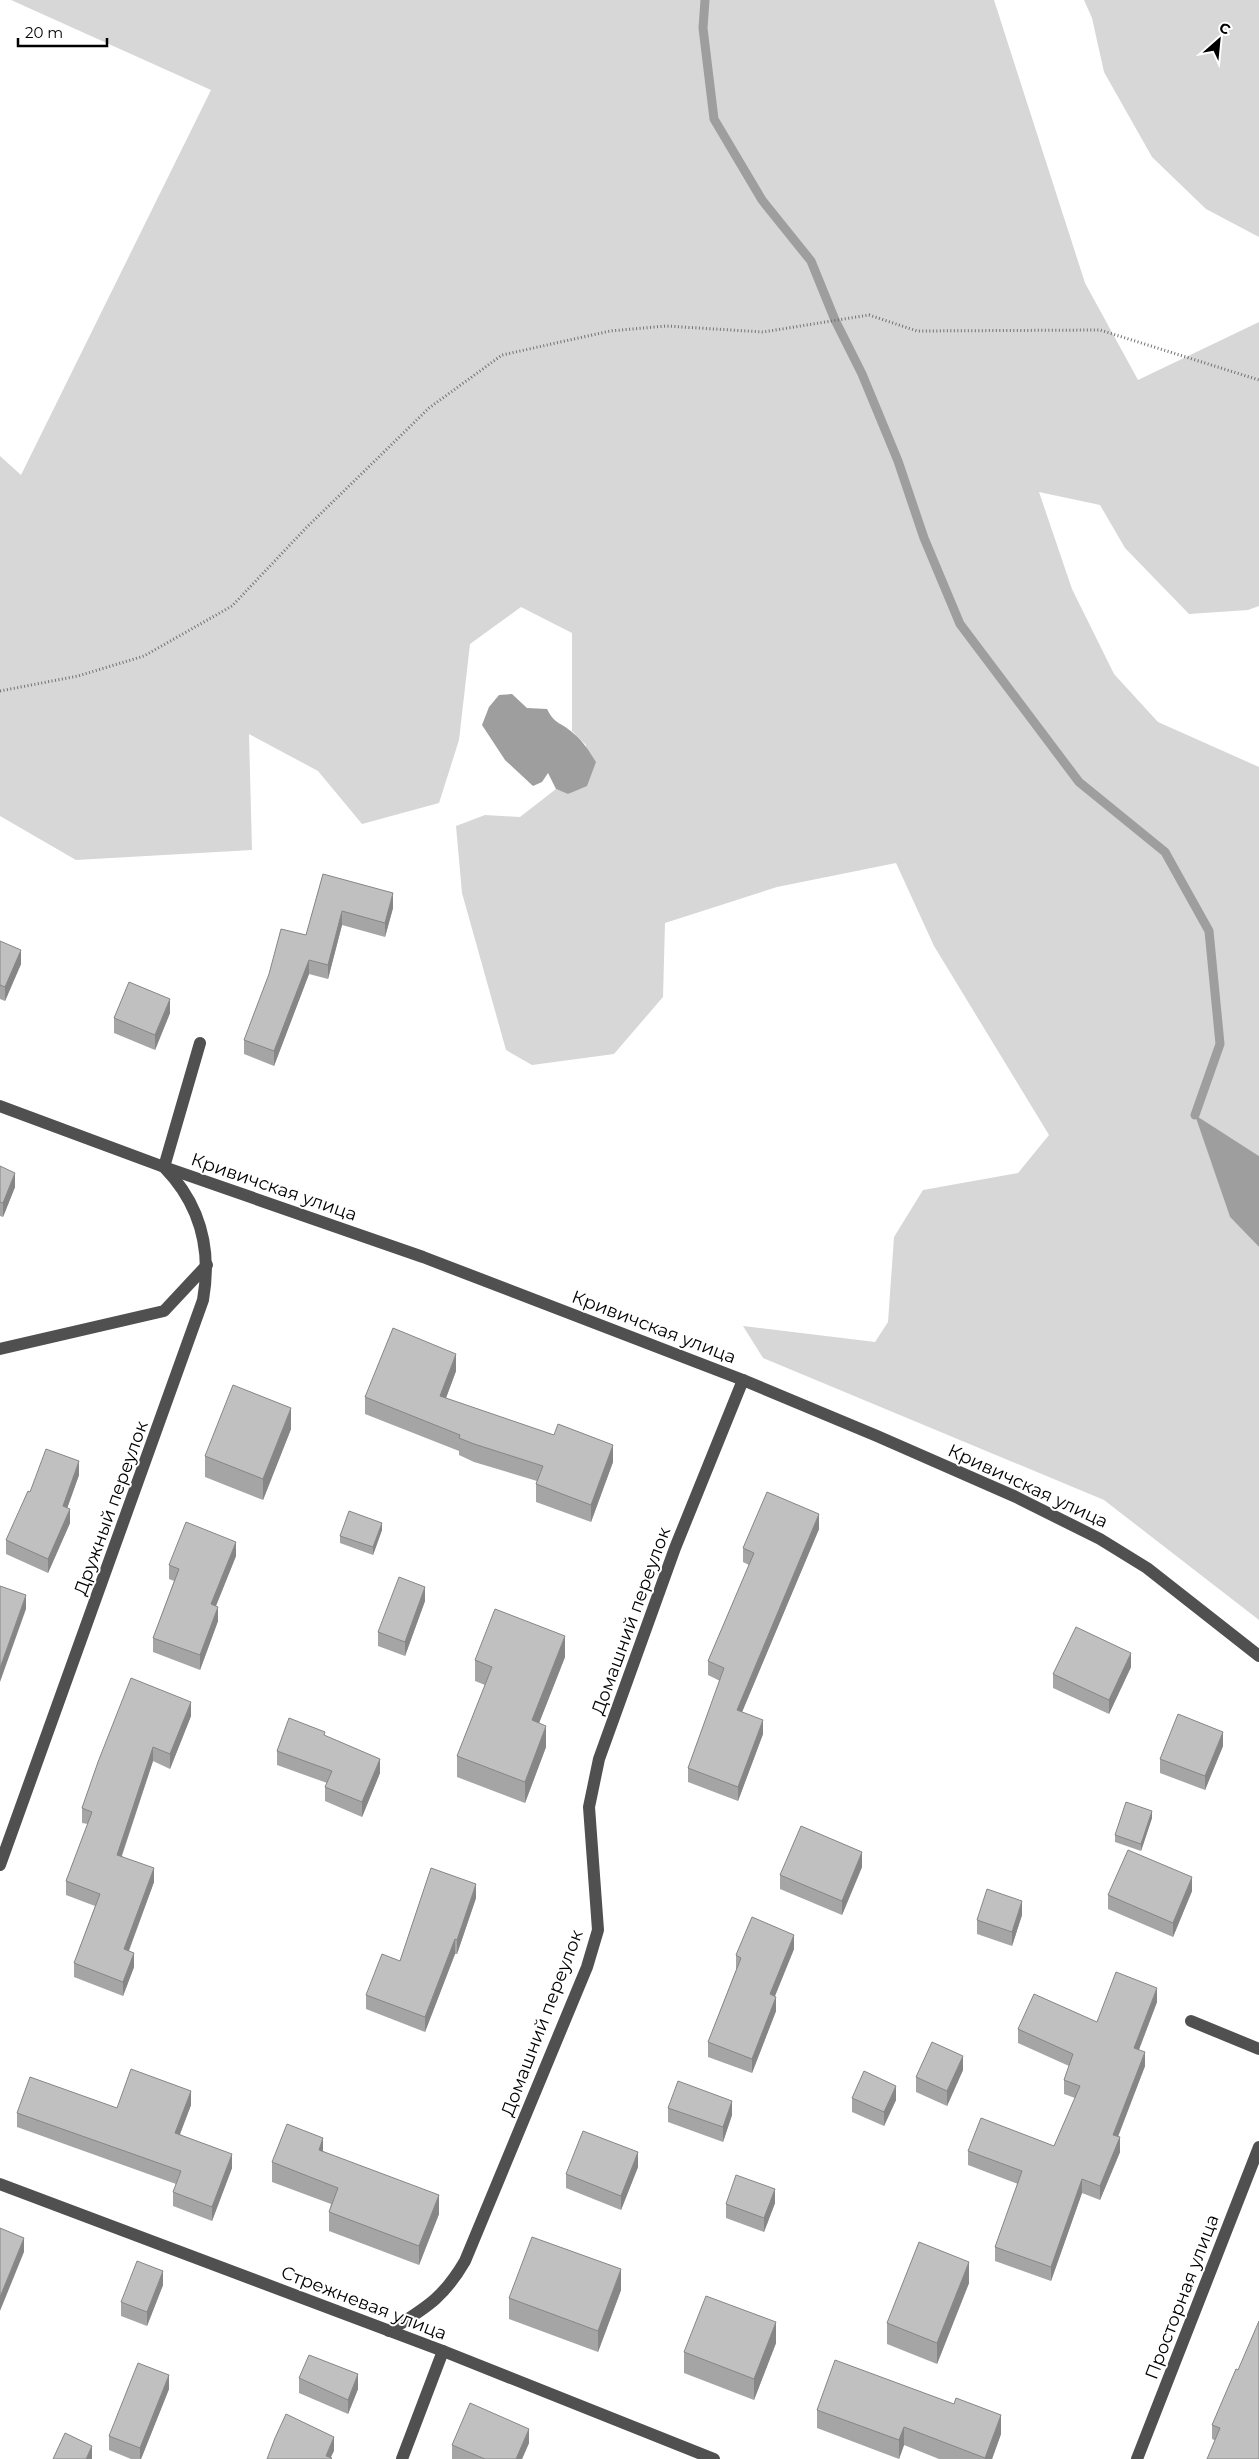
<svg xmlns="http://www.w3.org/2000/svg" width="1259" height="2459" viewBox="0 0 1259 2459" font-family="Montserrat,sans-serif">
  <style>
    .green { fill: #d7d7d7 }
    .water { fill: #9e9e9e }
    .lines { fill: none; stroke-linecap: round; stroke-linejoin: round }
    .stream { stroke: #9e9e9e; stroke-width: 9 }
    .path { stroke: #727272; stroke-width: 3; stroke-dasharray: 1 2.5; stroke-linecap: butt }
    .minor { stroke: #505050; stroke-width: 12 }
    .wall { fill: #a5a5a5 }
    .shaded-wall { fill: #868686 }
    .building { fill: #c0c0c0; stroke: #868686 }
    .labels { text-anchor: middle; stroke-width: 4; stroke-linejoin: round; paint-order: stroke }
    .street-label { font-size: 18px; fill: #000; stroke: #fff }
  </style>
  <rect width="100%" height="100%" fill="#fff"/>
  <!-- green -->
  <g class="green">
    <path d="M 11,0 L 994,0 L 1085,283 L 1138,380 L 1259,322 L 1259,606 L 1248,610 L 1189,614 L 1125,548 L 1100,505 L 1039,492 L 1072,589 L 1114,674 L 1158,722 L 1259,767 L 1259,1156 L 1196,1116 L 1230,1217 L 1259,1247 L 1259,1620 L 1104,1500 L 763,1358 L 743,1326 L 875,1342 L 888,1322 L 894,1237 L 923,1190 L 1018,1173 L 1049,1135 L 934,946 L 896,863 L 777,887 L 665,923 L 663,997 L 614,1054 L 532,1065 L 506,1050 L 462,893 L 456,826 L 485,815 L 520,817 L 556,789 L 569,794 L 586,745 L 572,731 L 572,633 L 521,607 L 470,644 L 459,740 L 439,803 L 362,824 L 318,771 L 249,734 L 252,850 L 76,860 L 0,816 L 0,456 L 21,475 L 211,90 Z"/>
    <path d="M 1084,0 L 1259,0 L 1259,237 L 1206,209 L 1152,157 L 1104,72 L 1092,18 Z"/>
  </g>
  <!-- water -->
  <g class="water">
    <path d="M 512,694 L 527,708 L 547,709 C 555,725 561,722 573,733 C 583,741 589,751 596,762 L 587,786 L 568,794 L 556,789 L 548,773 L 542,782 L 533,786 L 505,760 L 482,725 L 489,707 L 499,695 Z"/>
    <path d="M 1195,1115 L 1259,1156 L 1259,1247 L 1230,1217 Z"/>
  </g>
  <g class="lines">
    <!-- stream -->
    <path class="stream" d="M 705,0 L 703,28 L 714,119 L 762,200 L 811,261 L 835,320 L 862,374 L 898,461 L 924,538 L 960,624 L 1079,782 L 1165,852 L 1209,931 L 1220,1044 L 1195,1115"/>
    <!-- path -->
    <path class="path" d="M 0,691 L 78,676 L 144,656 L 232,606 L 306,528 L 429,408 L 502,355 L 610,331 L 666,326 L 763,332 L 869,315 L 917,331 L 1100,330 L 1259,380"/>
    <!-- minor -->
    <g class="minor">
      <path d="M 0,1106 L 164,1167 L 423,1257 L 743,1380 L 877,1436 L 1016,1497 L 1100,1539 L 1147,1568 L 1259,1656"/>
      <path d="M 0,1349 L 164,1311 L 207,1265"/>
      <path d="M 0,1865 L 203,1300 C 212,1249 200,1204 164,1167 L 200,1043"/>
      <path d="M 1191,2021 L 1259,2049"/>
      <path d="M 0,2184 L 443,2351 L 714,2459"/>
      <path d="M 389,2331 C 425,2308 443,2299 465,2261 L 587,1967 L 598,1930 L 589,1807 L 599,1759 L 675,1548 L 743,1380"/>
      <path d="M 402,2459 L 443,2351"/>
      <path d="M 1137,2459 L 1259,2147"/>
    </g>
  </g>
  <!-- wall -->
  <g class="wall">
    <path d="M 323,874 L 393,908 L 385,937 L 342,925 L 328,979 L 309,974 L 274,1066 L 244,1054 L 244,1040 L 306,935 Z"/>
    <path d="M 0,941 L 21,964 L 5,1001 L 0,999 Z"/>
    <path d="M 170,1013 L 155,1050 L 114,1033 L 114,1018 Z"/>
    <path d="M 0,1166 L 15,1187 L 3,1217 L 0,1216 Z"/>
    <path d="M 456,1371 L 446,1398 L 613,1462 L 591,1522 L 536,1502 L 536,1484 L 537,1481 L 474,1462 L 459,1455 L 459,1451 L 365,1414 L 365,1397 Z"/>
    <path d="M 291,1429 L 263,1500 L 205,1477 L 205,1456 Z"/>
    <path d="M 79,1475 L 67,1508 L 70,1523 L 48,1573 L 6,1554 L 6,1540 L 30,1492 Z"/>
    <path d="M 819,1529 L 742,1712 L 763,1734 L 738,1801 L 688,1782 L 688,1768 L 720,1681 L 708,1675 L 708,1661 L 749,1565 L 743,1562 L 743,1548 Z"/>
    <path d="M 382,1530 L 373,1555 L 340,1543 L 340,1536 Z"/>
    <path d="M 236,1556 L 216,1606 L 218,1621 L 200,1670 L 153,1652 L 153,1638 L 174,1581 L 169,1579 L 169,1565 Z"/>
    <path d="M 425,1601 L 405,1656 L 378,1646 L 378,1632 Z"/>
    <path d="M 565,1657 L 539,1723 L 546,1747 L 525,1803 L 457,1777 L 457,1756 L 485,1685 L 475,1681 L 475,1660 Z"/>
    <path d="M 1131,1667 L 1109,1714 L 1053,1688 L 1053,1674 Z"/>
    <path d="M 191,1716 L 170,1769 L 153,1761 L 122,1856 L 154,1882 L 129,1951 L 134,1967 L 123,1996 L 74,1977 L 74,1963 L 95,1906 L 66,1895 L 66,1881 L 88,1824 L 82,1823 L 82,1808 L 98,1762 Z"/>
    <path d="M 1223,1746 L 1205,1790 L 1160,1773 L 1160,1759 Z"/>
    <path d="M 277,1751 L 380,1773 L 362,1817 L 325,1801 L 325,1787 L 327,1783 L 277,1765 Z"/>
    <path d="M 1152,1818 L 1141,1851 L 1115,1842 L 1115,1835 Z"/>
    <path d="M 862,1867 L 842,1915 L 780,1889 L 780,1875 Z"/>
    <path d="M 1192,1891 L 1173,1937 L 1108,1909 L 1108,1895 Z"/>
    <path d="M 476,1898 L 457,1954 L 455,1954 L 425,2032 L 366,2009 L 366,1995 L 400,1961 Z"/>
    <path d="M 1022,1915 L 1012,1946 L 977,1934 L 977,1920 Z"/>
    <path d="M 794,1949 L 775,1996 L 776,2011 L 752,2073 L 708,2057 L 708,2042 L 736,1970 L 736,1955 Z"/>
    <path d="M 1157,2002 L 1139,2050 L 1145,2066 L 1118,2137 L 1120,2152 L 1100,2200 L 1082,2193 L 1051,2281 L 995,2261 L 995,2247 L 1018,2184 L 968,2165 L 968,2151 L 1054,2146 L 1075,2098 L 1064,2094 L 1064,2080 L 1069,2066 L 1018,2043 L 1018,2029 L 1097,2022 Z"/>
    <path d="M 963,2070 L 947,2106 L 916,2092 L 916,2077 Z"/>
    <path d="M 852,2098 L 896,2100 L 884,2126 L 852,2112 Z"/>
    <path d="M 191,2105 L 180,2134 L 232,2168 L 212,2221 L 173,2206 L 173,2192 L 176,2184 L 17,2127 L 17,2113 Z"/>
    <path d="M 668,2108 L 732,2115 L 723,2142 L 668,2122 Z"/>
    <path d="M 323,2151 L 439,2214 L 419,2265 L 329,2231 L 329,2212 L 331,2204 L 272,2182 L 272,2162 Z"/>
    <path d="M 638,2167 L 621,2210 L 566,2188 L 566,2174 Z"/>
    <path d="M 775,2203 L 764,2232 L 726,2218 L 726,2204 Z"/>
    <path d="M 969,2283 L 937,2364 L 887,2344 L 887,2323 Z"/>
    <path d="M 163,2285 L 147,2326 L 121,2316 L 121,2302 Z"/>
    <path d="M 621,2290 L 598,2352 L 509,2319 L 509,2298 Z"/>
    <path d="M 776,2343 L 754,2400 L 684,2373 L 684,2352 Z"/>
    <path d="M 1238,2370 L 1259,2459 L 1212,2439 L 1212,2425 Z"/>
    <path d="M 299,2378 L 358,2389 L 348,2414 L 299,2393 Z"/>
    <path d="M 169,2389 L 141,2459 L 131,2459 L 109,2450 L 109,2436 Z"/>
    <path d="M 817,2410 L 1001,2434 L 992,2459 L 939,2459 L 904,2445 L 899,2459 L 817,2428 Z"/>
    <path d="M 529,2443 L 522,2459 L 452,2459 L 452,2445 Z"/>
  </g>
  <!-- shaded-wall -->
  <g class="shaded-wall">
    <path d="M 393,893 L 393,908 L 385,937 L 385,923 Z"/>
    <path d="M 342,911 L 342,925 L 328,979 L 328,965 Z"/>
    <path d="M 21,950 L 21,964 L 5,1001 L 5,987 Z"/>
    <path d="M 309,960 L 309,974 L 274,1066 L 274,1051 Z"/>
    <path d="M 170,999 L 170,1013 L 155,1050 L 155,1035 Z"/>
    <path d="M 15,1173 L 15,1187 L 3,1217 L 3,1203 Z"/>
    <path d="M 456,1354 L 456,1371 L 440,1414 L 440,1396 Z"/>
    <path d="M 291,1408 L 291,1429 L 263,1500 L 263,1479 Z"/>
    <path d="M 613,1445 L 613,1462 L 591,1522 L 591,1505 Z"/>
    <path d="M 79,1461 L 79,1475 L 63,1520 L 63,1506 Z"/>
    <path d="M 70,1509 L 70,1523 L 48,1573 L 48,1559 Z"/>
    <path d="M 819,1514 L 819,1529 L 737,1724 L 737,1710 Z"/>
    <path d="M 382,1523 L 382,1530 L 373,1555 L 373,1547 Z"/>
    <path d="M 236,1542 L 236,1556 L 211,1618 L 211,1604 Z"/>
    <path d="M 425,1587 L 425,1601 L 405,1656 L 405,1642 Z"/>
    <path d="M 26,1595 L 26,1609 L 0,1682 L 0,1668 Z"/>
    <path d="M 218,1607 L 218,1621 L 200,1670 L 200,1655 Z"/>
    <path d="M 565,1636 L 565,1657 L 532,1741 L 532,1720 Z"/>
    <path d="M 1131,1653 L 1131,1667 L 1109,1714 L 1109,1700 Z"/>
    <path d="M 191,1702 L 191,1716 L 170,1769 L 170,1754 Z"/>
    <path d="M 763,1720 L 763,1734 L 738,1801 L 738,1787 Z"/>
    <path d="M 546,1726 L 546,1747 L 525,1803 L 525,1782 Z"/>
    <path d="M 1223,1732 L 1223,1746 L 1205,1790 L 1205,1776 Z"/>
    <path d="M 153,1747 L 153,1761 L 117,1869 L 117,1855 Z"/>
    <path d="M 380,1759 L 380,1773 L 362,1817 L 362,1802 Z"/>
    <path d="M 1152,1811 L 1152,1818 L 1141,1851 L 1141,1844 Z"/>
    <path d="M 862,1852 L 862,1867 L 842,1915 L 842,1901 Z"/>
    <path d="M 154,1868 L 154,1882 L 124,1963 L 124,1949 Z"/>
    <path d="M 1192,1877 L 1192,1891 L 1173,1937 L 1173,1923 Z"/>
    <path d="M 476,1884 L 476,1898 L 457,1954 L 457,1940 Z"/>
    <path d="M 1022,1901 L 1022,1915 L 1012,1946 L 1012,1932 Z"/>
    <path d="M 794,1935 L 794,1949 L 770,2008 L 770,1994 Z"/>
    <path d="M 455,1939 L 455,1954 L 425,2032 L 425,2017 Z"/>
    <path d="M 134,1953 L 134,1967 L 123,1996 L 123,1982 Z"/>
    <path d="M 1157,1988 L 1157,2002 L 1134,2062 L 1134,2048 Z"/>
    <path d="M 776,1997 L 776,2011 L 752,2073 L 752,2059 Z"/>
    <path d="M 1145,2052 L 1145,2066 L 1113,2149 L 1113,2135 Z"/>
    <path d="M 963,2056 L 963,2070 L 947,2106 L 947,2091 Z"/>
    <path d="M 896,2086 L 896,2100 L 884,2126 L 884,2112 Z"/>
    <path d="M 191,2091 L 191,2105 L 175,2147 L 175,2133 Z"/>
    <path d="M 732,2101 L 732,2115 L 723,2142 L 723,2127 Z"/>
    <path d="M 1120,2137 L 1120,2152 L 1100,2200 L 1100,2186 Z"/>
    <path d="M 323,2138 L 323,2157 L 319,2150 Z"/>
    <path d="M 638,2152 L 638,2167 L 621,2210 L 621,2196 Z"/>
    <path d="M 232,2154 L 232,2168 L 212,2221 L 212,2207 Z"/>
    <path d="M 1082,2179 L 1082,2193 L 1051,2281 L 1051,2267 Z"/>
    <path d="M 775,2189 L 775,2203 L 764,2232 L 764,2218 Z"/>
    <path d="M 439,2195 L 439,2214 L 419,2265 L 419,2246 Z"/>
    <path d="M 24,2238 L 24,2252 L 0,2311 L 0,2297 Z"/>
    <path d="M 969,2262 L 969,2283 L 937,2364 L 937,2343 Z"/>
    <path d="M 621,2269 L 621,2290 L 598,2352 L 598,2331 Z"/>
    <path d="M 163,2271 L 163,2285 L 147,2326 L 147,2312 Z"/>
    <path d="M 776,2322 L 776,2343 L 754,2400 L 754,2379 Z"/>
    <path d="M 358,2374 L 358,2389 L 348,2414 L 348,2400 Z"/>
    <path d="M 169,2375 L 169,2389 L 141,2459 L 140,2459 L 140,2448 Z"/>
    <path d="M 1001,2415 L 1001,2434 L 992,2459 L 985,2459 Z"/>
    <path d="M 904,2427 L 904,2445 L 899,2459 L 899,2440 Z"/>
    <path d="M 529,2429 L 529,2443 L 522,2459 L 516,2459 Z"/>
    <path d="M 334,2437 L 334,2451 L 330,2459 L 326,2456 Z"/>
    <path d="M 92,2446 L 92,2459 L 86,2459 Z"/>
  </g>
  <!-- building -->
  <g class="building">
    <path d="M 323,874 L 393,893 L 385,923 L 342,911 L 328,965 L 309,960 L 274,1051 L 244,1040 L 269,974 L 281,929 L 306,935 Z"/>
    <path d="M 0,941 L 21,950 L 5,987 L 0,985 Z"/>
    <path d="M 129,982 L 170,999 L 155,1035 L 114,1018 Z"/>
    <path d="M 0,1166 L 15,1173 L 3,1203 L 0,1202 Z"/>
    <path d="M 393,1328 L 456,1354 L 440,1396 L 554,1435 L 558,1424 L 613,1445 L 591,1505 L 536,1484 L 543,1466 L 474,1444 L 459,1438 L 460,1435 L 365,1397 Z"/>
    <path d="M 233,1385 L 291,1408 L 263,1479 L 205,1456 Z"/>
    <path d="M 46,1449 L 79,1461 L 63,1506 L 70,1509 L 48,1559 L 6,1540 L 28,1491 L 30,1492 Z"/>
    <path d="M 767,1492 L 819,1514 L 737,1710 L 763,1720 L 738,1787 L 688,1768 L 724,1668 L 708,1661 L 754,1553 L 743,1548 Z"/>
    <path d="M 349,1511 L 382,1523 L 373,1547 L 340,1536 Z"/>
    <path d="M 186,1522 L 236,1542 L 211,1604 L 218,1607 L 200,1655 L 153,1638 L 179,1569 L 169,1565 Z"/>
    <path d="M 399,1577 L 425,1587 L 405,1642 L 378,1632 Z"/>
    <path d="M 0,1586 L 26,1595 L 0,1668 Z"/>
    <path d="M 495,1609 L 565,1636 L 532,1720 L 546,1726 L 525,1782 L 457,1756 L 492,1667 L 475,1660 Z"/>
    <path d="M 1076,1627 L 1131,1653 L 1109,1700 L 1053,1674 Z"/>
    <path d="M 131,1678 L 191,1702 L 170,1754 L 153,1747 L 117,1855 L 154,1868 L 124,1949 L 134,1953 L 123,1982 L 74,1963 L 100,1894 L 66,1881 L 92,1812 L 82,1808 L 98,1762 Z"/>
    <path d="M 1178,1714 L 1223,1732 L 1205,1776 L 1160,1759 Z"/>
    <path d="M 289,1718 L 325,1732 L 324,1735 L 380,1759 L 362,1802 L 325,1787 L 332,1771 L 277,1751 Z"/>
    <path d="M 1126,1802 L 1152,1811 L 1141,1844 L 1115,1835 Z"/>
    <path d="M 801,1826 L 862,1852 L 842,1901 L 780,1875 Z"/>
    <path d="M 1128,1850 L 1192,1877 L 1173,1923 L 1108,1895 Z"/>
    <path d="M 431,1868 L 476,1884 L 457,1940 L 455,1939 L 425,2017 L 366,1995 L 382,1954 L 400,1961 Z"/>
    <path d="M 987,1889 L 1022,1901 L 1012,1932 L 977,1920 Z"/>
    <path d="M 752,1917 L 794,1935 L 770,1994 L 776,1997 L 752,2059 L 708,2042 L 741,1958 L 736,1955 Z"/>
    <path d="M 1116,1972 L 1157,1988 L 1134,2048 L 1145,2052 L 1113,2135 L 1120,2137 L 1100,2186 L 1082,2179 L 1051,2267 L 995,2247 L 1022,2171 L 968,2151 L 981,2118 L 1054,2146 L 1080,2086 L 1064,2080 L 1073,2054 L 1018,2029 L 1034,1994 L 1097,2022 Z"/>
    <path d="M 932,2042 L 963,2056 L 947,2091 L 916,2077 Z"/>
    <path d="M 131,2069 L 191,2091 L 175,2133 L 232,2154 L 212,2207 L 173,2192 L 181,2171 L 17,2113 L 30,2077 L 117,2108 Z"/>
    <path d="M 864,2071 L 896,2086 L 884,2112 L 852,2098 Z"/>
    <path d="M 678,2081 L 732,2101 L 723,2127 L 668,2108 Z"/>
    <path d="M 287,2124 L 323,2138 L 319,2150 L 439,2195 L 419,2246 L 329,2212 L 338,2188 L 272,2162 Z"/>
    <path d="M 583,2131 L 638,2152 L 621,2196 L 566,2174 Z"/>
    <path d="M 736,2175 L 775,2189 L 764,2218 L 726,2204 Z"/>
    <path d="M 0,2228 L 24,2238 L 0,2297 Z"/>
    <path d="M 532,2237 L 621,2269 L 598,2331 L 509,2298 Z"/>
    <path d="M 919,2242 L 969,2262 L 937,2343 L 887,2323 Z"/>
    <path d="M 137,2261 L 163,2271 L 147,2312 L 121,2302 Z"/>
    <path d="M 706,2296 L 776,2322 L 754,2379 L 684,2352 Z"/>
    <path d="M 1259,2321 L 1259,2459 L 1207,2459 L 1220,2428 L 1212,2425 L 1236,2369 L 1238,2370 Z"/>
    <path d="M 309,2355 L 358,2374 L 348,2400 L 299,2378 Z"/>
    <path d="M 835,2360 L 954,2404 L 956,2398 L 1001,2415 L 985,2458 L 904,2427 L 899,2440 L 817,2410 Z"/>
    <path d="M 138,2363 L 169,2375 L 140,2448 L 109,2436 Z"/>
    <path d="M 470,2403 L 529,2429 L 516,2459 L 485,2459 L 452,2445 Z"/>
    <path d="M 286,2414 L 334,2437 L 326,2456 L 332,2458 L 331,2459 L 267,2459 L 275,2438 Z"/>
    <path d="M 65,2433 L 92,2446 L 86,2459 L 53,2459 Z"/>
  </g>
  <g class="labels">
    <!-- street labels -->
    <g class="street-label">
      <text transform="translate(274 1187) rotate(19)" y="6">Кривичская улица</text>
      <text transform="translate(654 1327) rotate(21)" y="6">Кривичская улица</text>
      <text transform="translate(1028 1486) rotate(25)" y="6">Кривичская улица</text>
      <text transform="translate(111 1508) rotate(-70)" y="6">Дружный переулок</text>
      <text transform="translate(631 1621) rotate(-70)" y="6">Домашний переулок</text>
      <text transform="translate(542 2023) rotate(-69)" y="6">Домашний переулок</text>
      <text transform="translate(1182 2297) rotate(-69)" y="6">Просторная улица</text>
      <text transform="translate(364 2303) rotate(21)" y="6">Стрежневая улица</text>
    </g>
  </g>
  <!-- north arrow -->
  <g transform="translate(1219 40) rotate(27)" stroke="#ffffff" stroke-width="4" paint-order="stroke">
  <path d="M0-4L9 19L0 12L-9 19Z" fill="#000000"/>
  <text y="-8" font-size="14" font-weight="bold" text-anchor="middle" fill="#000000">С</text>
  </g>
  <!-- scale -->
  <path d="M18 38v8h89v-8" fill="none" stroke="#000000" stroke-width="2.5"/>
  <text x="25" y="38" font-size="15" fill="#000000" stroke="#ffffff" stroke-width="4" paint-order="stroke">20 m</text>
</svg>
